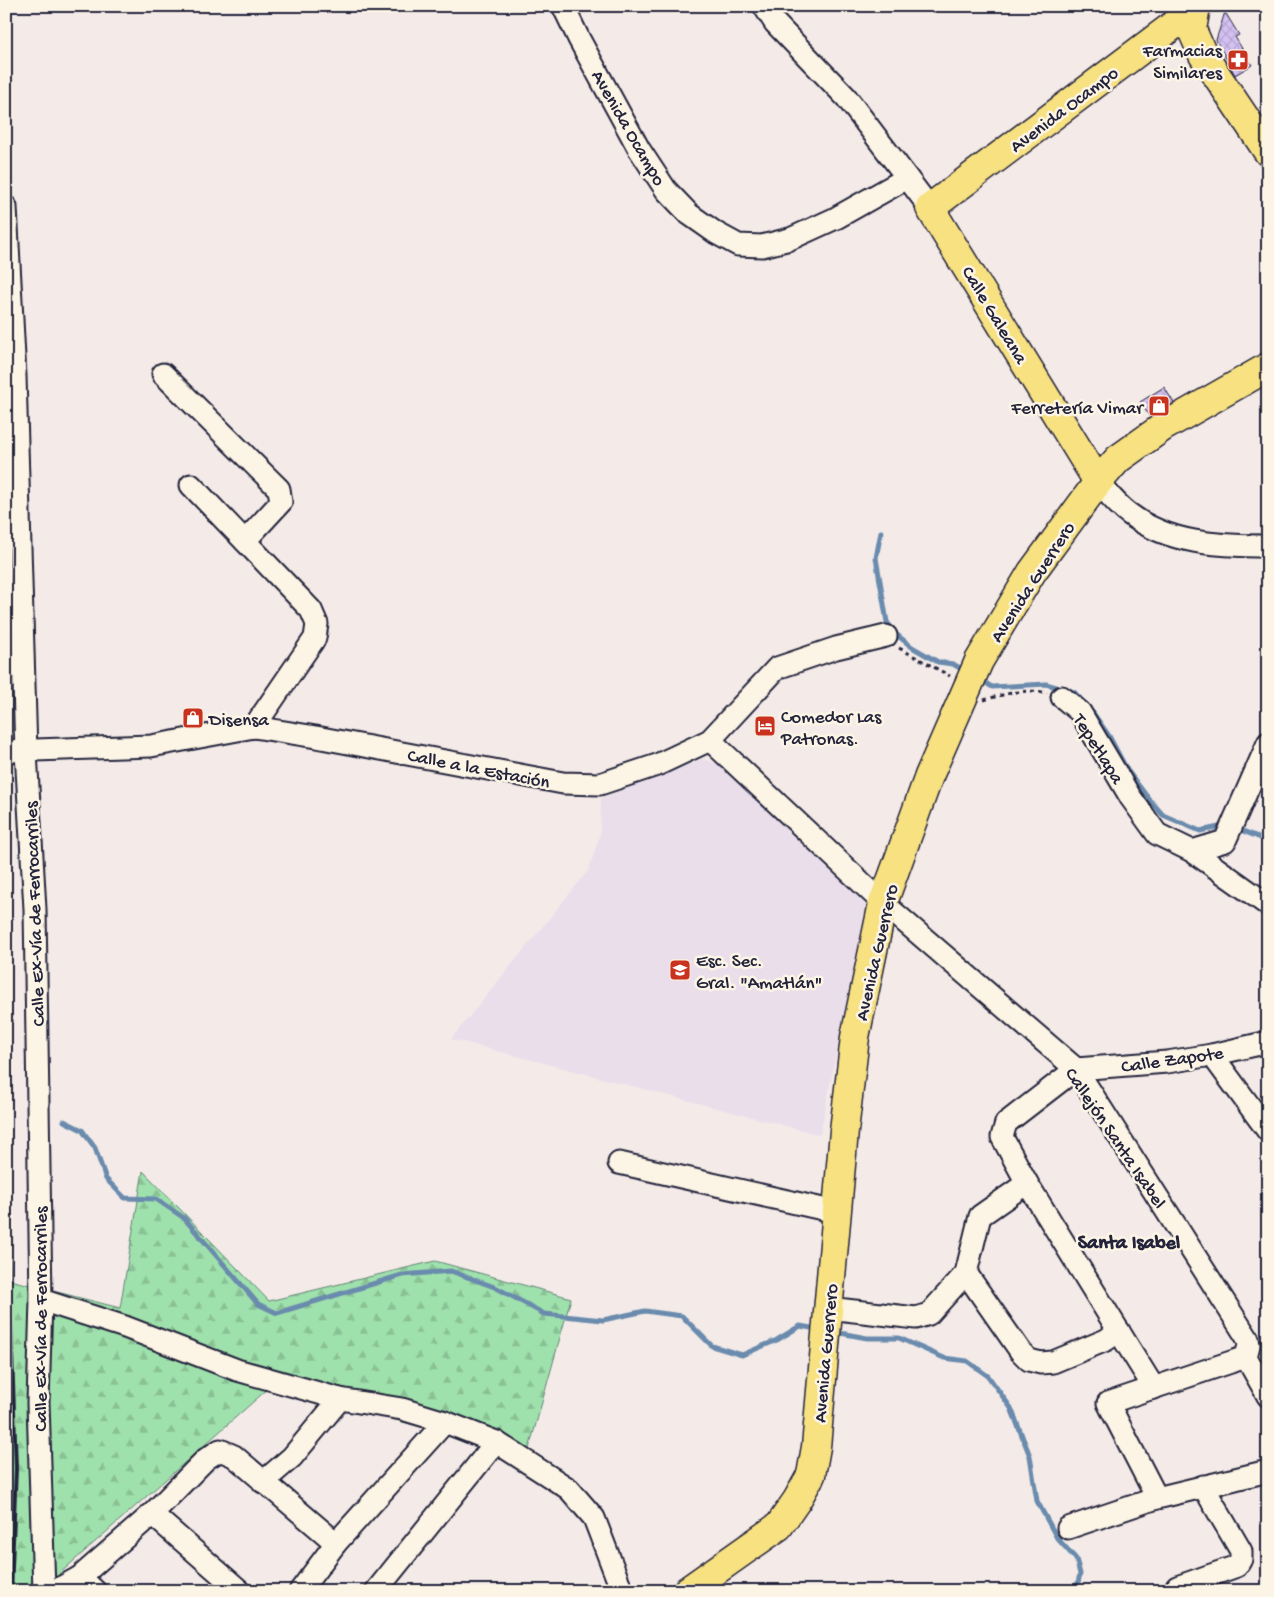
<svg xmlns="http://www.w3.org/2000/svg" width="1274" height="1597" viewBox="0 0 1274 1597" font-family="'Gochi Hand',sans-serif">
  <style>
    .built { fill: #eadeeb }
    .forest { fill: url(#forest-firs); stroke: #608274 }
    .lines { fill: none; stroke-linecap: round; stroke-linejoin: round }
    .stream { stroke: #6a8bad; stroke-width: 5 }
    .building { fill: url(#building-cross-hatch); stroke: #22223b }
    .minor-casing { stroke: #22223b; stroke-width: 25 }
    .major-casing { stroke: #22223b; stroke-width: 31 }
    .path { stroke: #22223b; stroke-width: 3; stroke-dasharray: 4 4; stroke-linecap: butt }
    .minor { stroke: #fcf5e5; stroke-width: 21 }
    .major { stroke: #f8e181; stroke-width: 28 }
    .rail { stroke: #22223b; stroke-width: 4 }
    .labels { text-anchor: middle; stroke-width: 5; stroke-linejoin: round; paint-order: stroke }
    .poi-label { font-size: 19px; fill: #22223b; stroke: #fcf5e5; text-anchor: start }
    .street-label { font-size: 19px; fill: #22223b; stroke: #fcf5e5 }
    .neighbourhood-label { font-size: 20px; font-weight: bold; fill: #22223b; stroke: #fcf5e5 }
  </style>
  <defs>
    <pattern id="forest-firs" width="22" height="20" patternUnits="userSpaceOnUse" patternTransform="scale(1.25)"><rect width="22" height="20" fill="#9fe1ac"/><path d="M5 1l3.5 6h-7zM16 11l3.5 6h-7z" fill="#89c195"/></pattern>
    <pattern id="building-cross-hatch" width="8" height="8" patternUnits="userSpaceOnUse" patternTransform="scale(1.25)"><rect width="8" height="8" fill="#d4c1f2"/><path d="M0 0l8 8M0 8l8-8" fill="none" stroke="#b6a6d0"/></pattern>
  </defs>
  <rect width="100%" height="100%" fill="#f4ebe8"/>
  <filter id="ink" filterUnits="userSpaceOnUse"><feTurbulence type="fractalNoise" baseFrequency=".02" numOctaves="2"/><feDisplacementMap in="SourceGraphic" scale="10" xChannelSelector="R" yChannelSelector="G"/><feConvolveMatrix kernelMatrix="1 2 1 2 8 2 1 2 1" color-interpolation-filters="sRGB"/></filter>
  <g filter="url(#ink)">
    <!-- built -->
    <path class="built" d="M 702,759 L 728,766 L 867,901 L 820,1135 L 451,1039 L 588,871 L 600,835 L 601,798 Z"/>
    <!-- forest -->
    <path class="forest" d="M 143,1171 L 269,1301 L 435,1261 L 571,1298 L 527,1456 L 271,1386 L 59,1574 L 57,1591 L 6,1591 L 6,1279 L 120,1308 Z"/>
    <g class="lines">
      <!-- stream -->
      <g class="stream">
        <path d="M 881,532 L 876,558 L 887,622 L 897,635 L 912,647 L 938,662 L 953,664 L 965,671"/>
        <path d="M 981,680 L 992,687 L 1046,684 L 1074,692 L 1084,703"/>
        <path d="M 1093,713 L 1109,736 L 1127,770 L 1148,798 L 1163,815 L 1200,831 L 1219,827 L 1225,828"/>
        <path d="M 1235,830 L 1243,831 L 1268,841"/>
        <path d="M 64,1121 L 82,1130 L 95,1148 L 106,1179 L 125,1198 L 156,1199 L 184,1218 L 258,1304 L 277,1313 L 402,1275 L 451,1271 L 497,1288 L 544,1314 L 603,1320 L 645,1311 L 682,1316 L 712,1346 L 742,1355 L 777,1340 L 800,1326 L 817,1329"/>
        <path d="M 835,1332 L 867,1338 L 899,1338 L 944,1358 L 967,1361 L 988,1376 L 1011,1408 L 1030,1456 L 1037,1501 L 1057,1538 L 1076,1559 L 1080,1574 L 1076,1591"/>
      </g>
    </g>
    <!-- building -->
    <g class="building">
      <path d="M 1225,12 L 1239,35 L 1235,37 L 1252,65 L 1235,75 L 1216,40 Z"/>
      <path d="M 1164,387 L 1174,403 L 1150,417 L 1140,402 Z"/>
    </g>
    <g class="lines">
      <!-- minor casing -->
      <g class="minor-casing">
        <g id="minor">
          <path d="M 563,6 L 579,39 L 639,149 L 666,190 L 689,214 L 716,233 L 738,245 L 762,246 L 790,239 L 836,218 L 907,178"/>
          <path d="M 764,6 L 775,23 L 846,97 L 930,208"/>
          <path d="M 6,207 L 15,376 L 26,752 L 35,909 L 41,1300 L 38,1403 L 44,1591"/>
          <path d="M 163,374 L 279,489 L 281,502 L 245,541"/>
          <path d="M 1098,482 C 1107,492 1117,505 1128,513 C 1168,544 1219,546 1268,546"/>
          <path d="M 191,485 L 311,610 L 317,624 L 315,638 L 254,727"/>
          <path d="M 1062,697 L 1080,712 L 1131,798 L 1157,834 L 1192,851 L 1268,905"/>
          <path d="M 710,740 L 883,903 L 1076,1069 L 1248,1339 L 1249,1345 L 1246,1357 L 1268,1396"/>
          <path d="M 6,751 L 151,746 L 254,727 L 316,737 L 563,783 L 600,784 L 657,765 L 710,740 L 777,668 L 836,648 L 886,636"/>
          <path d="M 1192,851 L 1225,841 L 1268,743"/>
          <path d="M 1212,1055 L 1268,1131"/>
          <path d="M 619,1163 L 836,1212"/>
          <path d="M 966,1273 L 1021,1352 L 1029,1360 L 1041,1363 L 1053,1362 L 1106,1340 L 1119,1331"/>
          <path d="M 41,1300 L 125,1327 L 237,1370 L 340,1399 L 402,1409 L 445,1422 L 496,1442 L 569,1489 L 594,1518 L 622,1591"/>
          <path d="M 828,1308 L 916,1318 L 929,1314 L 966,1273 L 980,1216 L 1027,1183"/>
          <path d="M 1154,1388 L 1027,1183 L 1002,1137 L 1006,1123 L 1076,1069 L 1167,1062 L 1212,1055 L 1268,1042"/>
          <path d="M 263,1482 L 292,1457 L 340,1399"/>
          <path d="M 1157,1498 L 1108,1403 L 1246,1357"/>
          <path d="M 152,1514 L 240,1591"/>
          <path d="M 1068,1528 L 1157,1498 L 1268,1471"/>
          <path d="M 80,1577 L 95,1591"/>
          <path d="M 1177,1587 L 1237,1566 L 1241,1559 L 1241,1551 L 1203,1486"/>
          <path d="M 55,1591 L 80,1577 L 152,1514 L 206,1459 L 220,1450 L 234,1456 L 336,1543"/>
          <path d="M 300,1591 L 336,1543 L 445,1422"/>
          <path d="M 376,1591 L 496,1442"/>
        </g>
      </g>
      <!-- major casing -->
      <g class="major-casing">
        <g id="major">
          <path d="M 1196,6 L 1192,30 L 1203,55 L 1268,152"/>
          <path d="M 1098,482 L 930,208 L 1187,15 L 1194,6"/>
          <path d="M 687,1591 L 779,1526 L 797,1500 L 811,1475 L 816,1447 L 844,1131 L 855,1037 L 883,903 L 929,776 L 979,661 L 1032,572 L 1098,482 L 1118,459 L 1163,427 L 1268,367"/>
        </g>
      </g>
      <!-- path -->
      <g class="path">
        <path d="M 899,648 L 950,676"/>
        <path d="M 984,700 C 1004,694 1027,688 1047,693"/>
      </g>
      <!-- minor -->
      <use href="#minor" class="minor"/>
      <!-- major -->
      <use href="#major" class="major"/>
      <!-- rail -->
      <path class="rail" d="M 6,1183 L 16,1468 L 11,1591"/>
    </g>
  </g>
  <!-- icons -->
  <defs>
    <g id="pharmacy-square" transform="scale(1.125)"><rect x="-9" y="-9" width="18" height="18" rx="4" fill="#c8321e" stroke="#fcf5e5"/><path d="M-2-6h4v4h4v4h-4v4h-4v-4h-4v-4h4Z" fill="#fff"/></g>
    <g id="shop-square" transform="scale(1.125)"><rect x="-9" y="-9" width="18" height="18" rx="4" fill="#c8321e" stroke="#fcf5e5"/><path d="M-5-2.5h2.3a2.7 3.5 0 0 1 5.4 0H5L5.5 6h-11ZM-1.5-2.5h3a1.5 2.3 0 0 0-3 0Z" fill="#fff"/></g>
    <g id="hotel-square" transform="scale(1.125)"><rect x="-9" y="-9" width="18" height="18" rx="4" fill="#c8321e" stroke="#fcf5e5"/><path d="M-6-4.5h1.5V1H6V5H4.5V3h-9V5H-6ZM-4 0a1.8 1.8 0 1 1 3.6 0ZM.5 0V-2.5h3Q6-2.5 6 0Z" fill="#fff"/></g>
    <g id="school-square" transform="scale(1.125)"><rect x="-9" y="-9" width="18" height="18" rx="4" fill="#c8321e" stroke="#fcf5e5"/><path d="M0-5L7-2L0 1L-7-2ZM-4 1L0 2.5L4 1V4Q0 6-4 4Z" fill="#fff"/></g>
  </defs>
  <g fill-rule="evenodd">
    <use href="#pharmacy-square" x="1238" y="60"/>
    <use href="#shop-square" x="1159" y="406"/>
    <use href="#shop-square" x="193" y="718"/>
    <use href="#hotel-square" x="765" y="726"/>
    <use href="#school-square" x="680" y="970"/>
  </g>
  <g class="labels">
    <!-- poi labels -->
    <g class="poi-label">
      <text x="1222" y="56" text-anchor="end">Farmacias<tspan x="1222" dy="22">Similares</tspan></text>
      <text x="1143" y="413" text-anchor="end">Ferretería Vimar</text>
      <text x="781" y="722">Comedor Las<tspan x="781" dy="22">Patronas.</tspan></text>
      <text x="209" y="725">Disensa</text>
      <text x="696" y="966">Esc. Sec.<tspan x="696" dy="22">Gral. "Amatlán"</tspan></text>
    </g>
    <!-- street labels -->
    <g class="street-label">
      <text transform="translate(1063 108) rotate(-37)" y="7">Avenida Ocampo</text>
      <text transform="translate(630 127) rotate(60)" y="7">Avenida Ocampo</text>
      <text transform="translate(996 314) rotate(59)" y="7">Calle Galeana</text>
      <text transform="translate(1031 581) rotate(-57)" y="7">Avenida Guerrero</text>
      <text transform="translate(1100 748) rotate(58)" y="7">Tepetlapa</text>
      <text transform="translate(479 767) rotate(11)" y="7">Calle a la Estación</text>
      <text transform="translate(33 914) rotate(-92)" y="7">Calle Ex-Vía de Ferrocarriles</text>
      <text transform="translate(875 952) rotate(-77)" y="7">Avenida Guerrero</text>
      <text transform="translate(1172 1058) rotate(-8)" y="7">Calle Zapote</text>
      <text transform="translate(1117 1137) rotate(56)" y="7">Callejón Santa Isabel</text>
      <text transform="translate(39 1319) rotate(-90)" y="7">Calle Ex-Vía de Ferrocarriles</text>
      <text transform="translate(824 1353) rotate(-85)" y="7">Avenida Guerrero</text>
    </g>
    <!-- neighbourhood labels -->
    <g class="neighbourhood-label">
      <text x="1129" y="1248">Santa Isabel</text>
    </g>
  </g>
  <!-- margin -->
  <rect width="1274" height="1597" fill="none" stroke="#fcf5e5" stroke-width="25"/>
  <rect x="12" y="12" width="1249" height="1572" fill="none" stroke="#22223b" stroke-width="2" filter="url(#ink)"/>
</svg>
